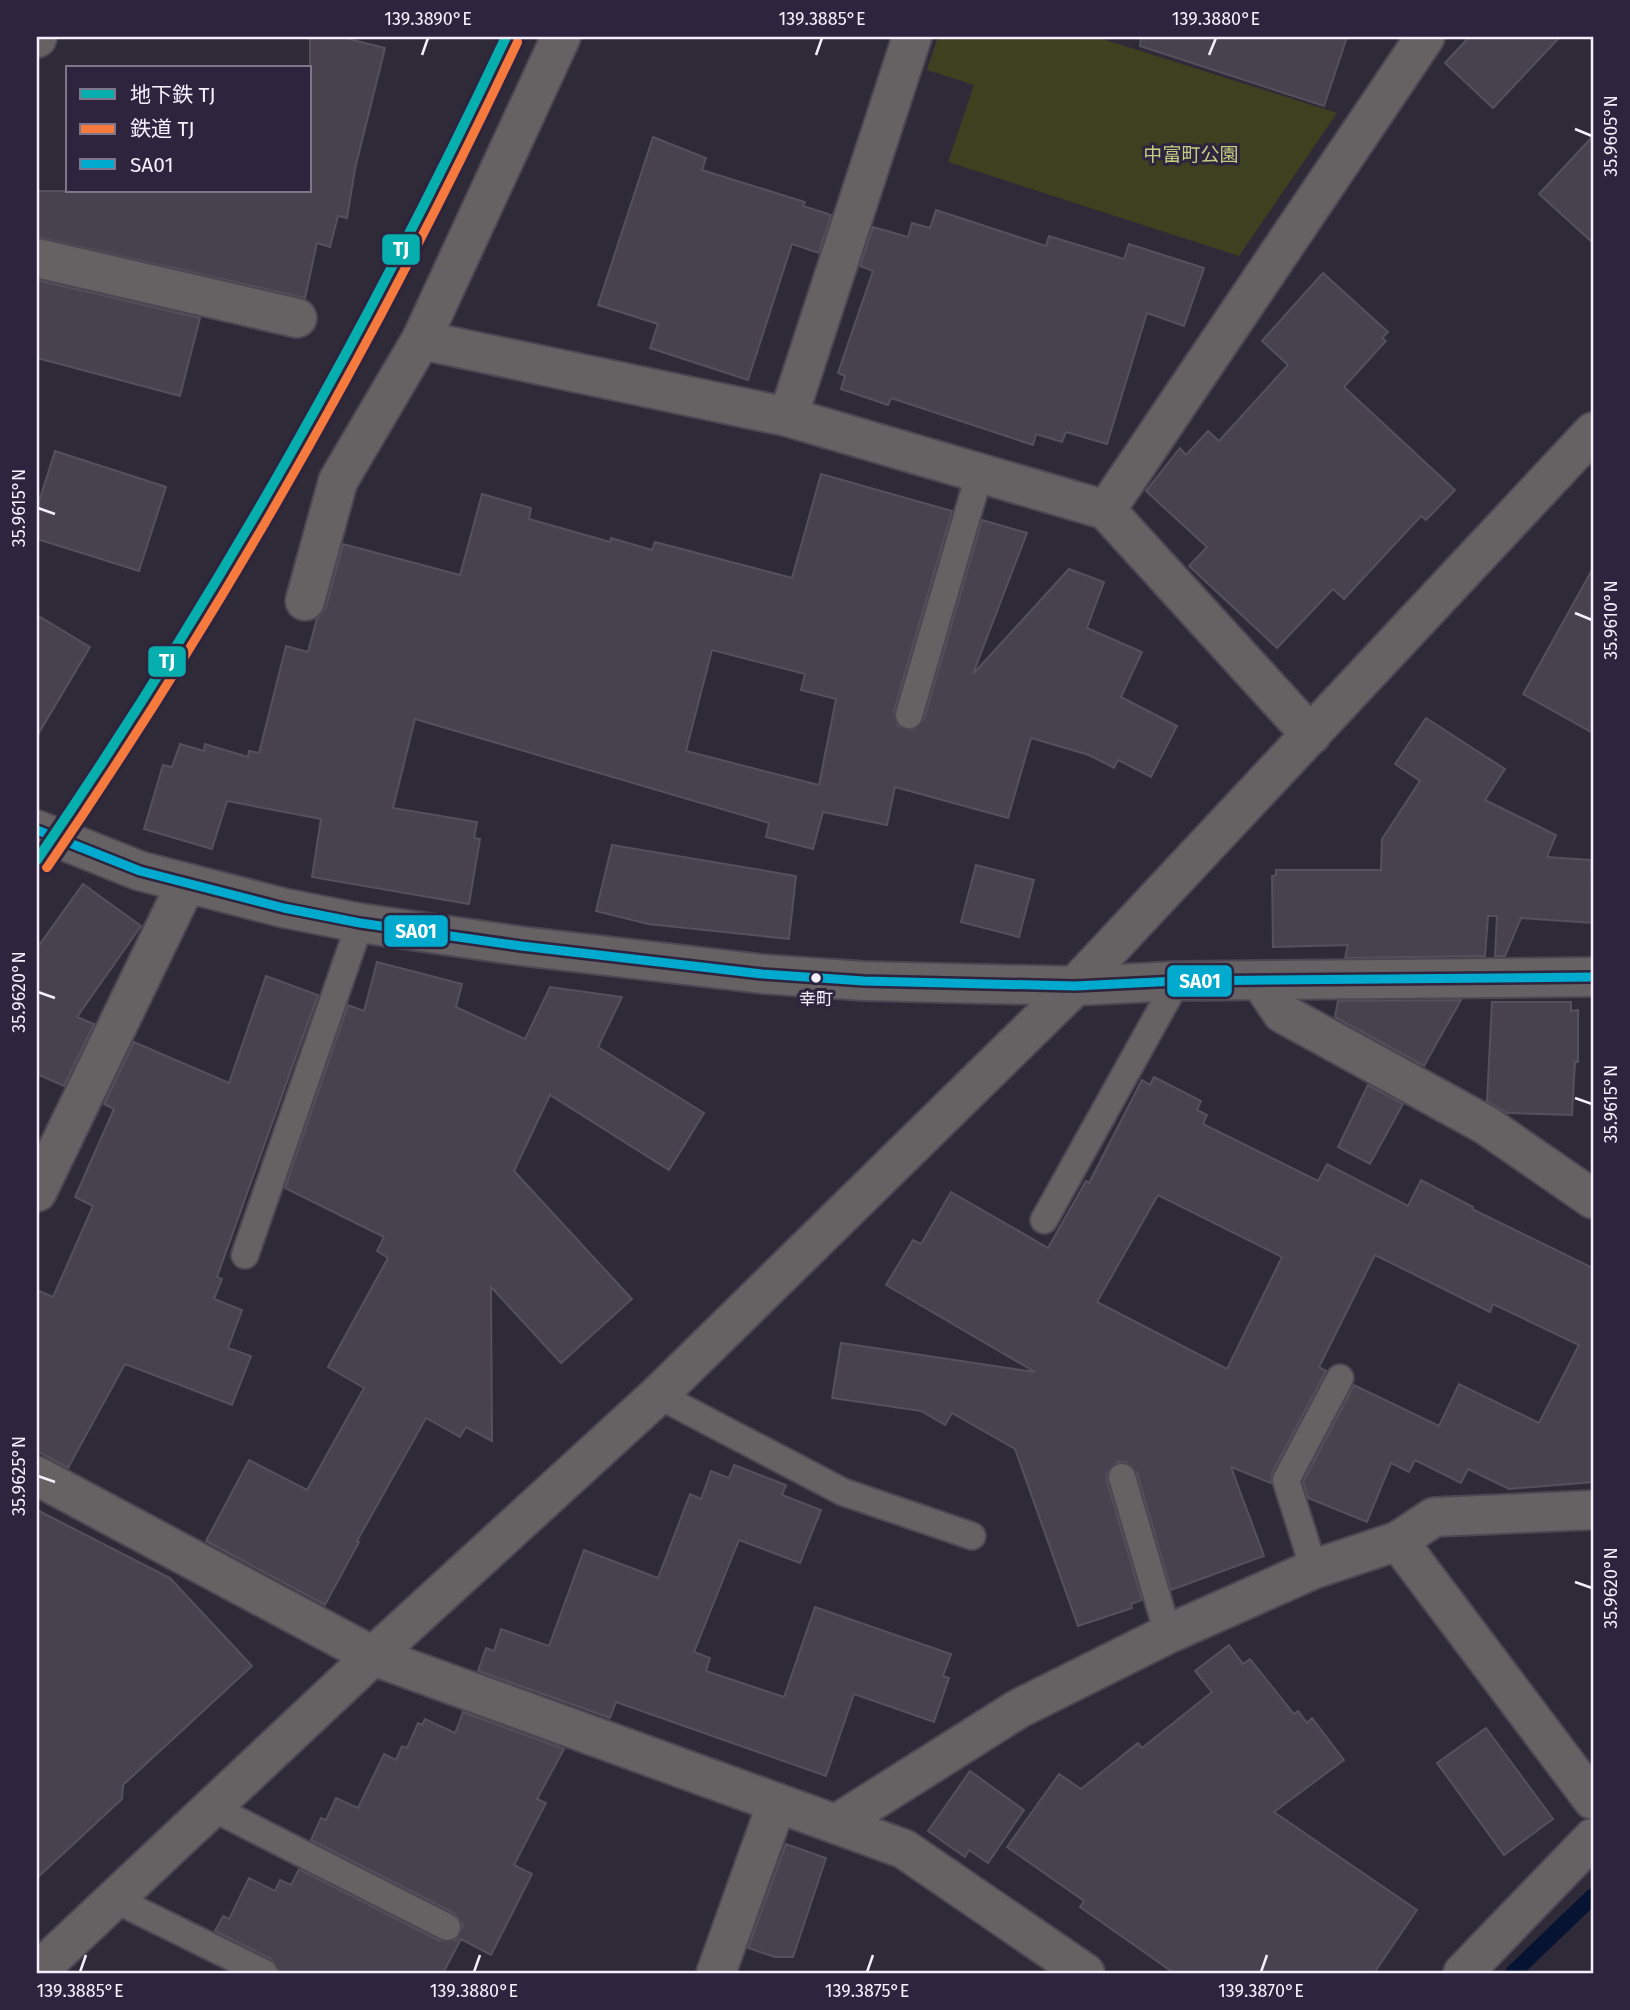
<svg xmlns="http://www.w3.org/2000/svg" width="1630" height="2010" viewBox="0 0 1630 2010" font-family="'Fira Sans','Noto Sans JP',sans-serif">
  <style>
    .green { fill: #3d411f }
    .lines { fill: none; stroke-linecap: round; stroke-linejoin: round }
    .stream { stroke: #071333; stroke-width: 16 }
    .building { fill: #47424e; stroke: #54505c; stroke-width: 2; fill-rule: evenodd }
    .service-casing { stroke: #4c4753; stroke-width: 30 }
    .minor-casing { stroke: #4c4753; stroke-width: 42 }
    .tertiary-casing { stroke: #4c4753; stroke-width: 42 }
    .service { stroke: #666163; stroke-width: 26 }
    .minor { stroke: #666163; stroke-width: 38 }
    .tertiary { stroke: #666163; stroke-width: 38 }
    .bus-1-casing { stroke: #2e243e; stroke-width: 14 }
    .bus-1 { stroke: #00a9ce; stroke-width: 9 }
    .rail-1-casing { stroke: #2e243e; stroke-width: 16 }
    .rail-1 { stroke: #f6793e; stroke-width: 10 }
    .metro-1-casing { stroke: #2e243e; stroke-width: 16 }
    .metro-1 { stroke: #07aeae; stroke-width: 10 }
    .ticks { fill: none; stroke: #f5f0fe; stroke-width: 2.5 }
    .bus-dot { fill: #f5f0fe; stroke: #2e243e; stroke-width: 2.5 }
    .labels { text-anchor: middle; stroke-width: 6; stroke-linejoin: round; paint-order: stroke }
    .bus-label { font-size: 17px; fill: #f5f0fe; stroke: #2e243e }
    .park-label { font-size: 19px; fill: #c2ce80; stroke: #2e243e }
    .line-badge { stroke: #2e243e; stroke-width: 2.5 }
    .badge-label { font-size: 19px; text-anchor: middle; font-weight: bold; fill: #fff }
    .neatline { fill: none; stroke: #f5f0fe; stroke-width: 2.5 }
    .ticks-label { font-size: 18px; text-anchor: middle; fill: #f5f0fe }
  </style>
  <rect width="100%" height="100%" fill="#2f2a38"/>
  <!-- green -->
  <path class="green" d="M 938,37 L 1096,37 L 1337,113 L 1239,256 L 948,162 L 974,85 L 927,70 Z"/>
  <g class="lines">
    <!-- stream -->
    <path class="stream" d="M 1513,1973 L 1593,1896"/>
  </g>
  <!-- building -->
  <g class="building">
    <path d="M 310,37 L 341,37 L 385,48 L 355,169 L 347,218 L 338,216 L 330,247 L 317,243 L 305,298 L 37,237 L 37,191 L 310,191 Z"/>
    <path d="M 1141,37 L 1347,37 L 1324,106 L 1140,46 Z"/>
    <path d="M 1469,37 L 1560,37 L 1493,108 L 1445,63 Z"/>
    <path d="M 1593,136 L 1593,243 L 1539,194 Z"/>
    <path d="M 653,137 L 706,158 L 702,170 L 805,202 L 803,206 L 831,215 L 819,253 L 792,244 L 748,380 L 650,348 L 658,324 L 598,305 Z"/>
    <path d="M 936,210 L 1046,246 L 1049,236 L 1124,259 L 1129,244 L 1204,268 L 1184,326 L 1147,313 L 1107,444 L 1066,432 L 1062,442 L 1036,434 L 1033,445 L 891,398 L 888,405 L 841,389 L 845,376 L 838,373 L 873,271 L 860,266 L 873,227 L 908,237 L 912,223 L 930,228 Z"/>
    <path d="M 1323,273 L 1388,332 L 1382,338 L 1386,341 L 1344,387 L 1455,490 L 1426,520 L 1421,516 L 1344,599 L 1333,589 L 1277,648 L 1189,566 L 1207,547 L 1146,491 L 1180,448 L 1186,455 L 1208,431 L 1219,441 L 1288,365 L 1262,341 Z"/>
    <path d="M 37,280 L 200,318 L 180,396 L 37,358 Z"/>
    <path d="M 55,451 L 166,487 L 139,571 L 37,539 L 37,508 Z"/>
    <path d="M 821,474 L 952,511 L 894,711 L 898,726 L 913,730 L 924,719 L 982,520 L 1027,533 L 973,674 L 1069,569 L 1104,582 L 1087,628 L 1142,652 L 1121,697 L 1177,726 L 1151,777 L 1118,760 L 1114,768 L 1089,755 L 1031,738 L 1008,818 L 895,787 L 887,825 L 823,812 L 813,849 L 766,837 L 769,823 L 415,719 L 393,808 L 477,822 L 474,838 L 480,839 L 469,904 L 312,877 L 321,819 L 227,801 L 212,849 L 144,829 L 163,765 L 172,767 L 180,744 L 204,751 L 205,744 L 248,757 L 249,751 L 259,753 L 286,646 L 308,652 L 317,618 L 326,607 L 343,544 L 460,575 L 482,494 L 531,508 L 529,519 L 610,542 L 611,538 L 652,550 L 655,542 L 792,578 ZM 712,650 L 805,674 L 801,690 L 836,699 L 819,785 L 686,751 Z"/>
    <path d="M 1593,568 L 1593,733 L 1523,694 Z"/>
    <path d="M 37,615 L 90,647 L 37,736 Z"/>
    <path d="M 1426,718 L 1505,769 L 1485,800 L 1556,835 L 1547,857 L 1591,860 L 1593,923 L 1521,918 L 1505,956 L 1495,956 L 1497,916 L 1488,916 L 1485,956 L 1345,958 L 1348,945 L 1273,947 L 1272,876 L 1276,875 L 1276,870 L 1381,870 L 1382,839 L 1420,781 L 1395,764 Z"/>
    <path d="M 612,845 L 796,876 L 789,939 L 648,924 L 596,911 Z"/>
    <path d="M 976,865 L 1034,880 L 1019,937 L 961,922 Z"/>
    <path d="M 83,884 L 141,926 L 77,1017 L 94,1024 L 64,1086 L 37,1074 L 37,948 Z"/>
    <path d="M 377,962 L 462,984 L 456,1007 L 525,1039 L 550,987 L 622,997 L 598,1047 L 704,1113 L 669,1170 L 550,1095 L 514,1171 L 632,1299 L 561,1363 L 491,1287 L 492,1441 L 466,1427 L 460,1437 L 426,1418 L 357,1541 L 359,1542 L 325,1605 L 206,1541 L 249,1460 L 307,1490 L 364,1388 L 328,1367 L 388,1258 L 377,1251 L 384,1237 L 285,1188 L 348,1005 L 364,1011 Z"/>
    <path d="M 266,976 L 318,995 L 217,1277 L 222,1279 L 214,1299 L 242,1310 L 228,1348 L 251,1356 L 232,1405 L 125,1364 L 68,1468 L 37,1451 L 37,1290 L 53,1297 L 93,1206 L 75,1197 L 114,1109 L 104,1104 L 134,1042 L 229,1083 Z"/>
    <path d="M 1461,1000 L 1424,1066 L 1335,1017 L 1338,1001 Z"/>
    <path d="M 1492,1002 L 1571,1002 L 1571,1011 L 1578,1010 L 1578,1062 L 1575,1062 L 1572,1115 L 1507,1113 L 1487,1101 Z"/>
    <path d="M 1154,1077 L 1201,1101 L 1197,1110 L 1207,1115 L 1203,1124 L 1318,1181 L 1327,1164 L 1408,1206 L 1421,1180 L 1473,1207 L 1472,1209 L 1593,1268 L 1593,1482 L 1509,1489 L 1468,1469 L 1461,1483 L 1415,1460 L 1409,1472 L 1391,1463 L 1367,1522 L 1308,1498 L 1303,1482 L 1354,1385 L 1439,1426 L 1459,1384 L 1539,1423 L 1579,1345 L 1493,1304 L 1490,1312 L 1375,1255 L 1319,1367 L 1326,1371 L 1272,1473 L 1271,1483 L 1231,1467 L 1264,1556 L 1171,1590 L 1137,1473 L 1126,1462 L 1117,1462 L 1107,1473 L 1107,1481 L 1142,1600 L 1131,1604 L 1132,1608 L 1078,1626 L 1015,1449 L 952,1413 L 945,1425 L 921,1411 L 832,1398 L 841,1343 L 1035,1372 L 886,1285 L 913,1240 L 921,1244 L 951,1192 L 1048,1248 L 1086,1181 L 1089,1183 L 1142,1080 L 1150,1085 ZM 1158,1195 L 1282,1257 L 1227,1369 L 1097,1302 Z"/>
    <path d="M 1368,1085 L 1403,1104 L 1370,1164 L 1338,1147 Z"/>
    <path d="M 734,1465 L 786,1485 L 782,1495 L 821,1510 L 800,1563 L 739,1540 L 694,1652 L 710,1658 L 706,1671 L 784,1697 L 815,1607 L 951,1654 L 943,1676 L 949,1678 L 934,1722 L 854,1694 L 826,1776 L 616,1702 L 610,1718 L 478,1671 L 486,1648 L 494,1651 L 501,1629 L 549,1646 L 584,1550 L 658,1578 L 690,1494 L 701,1499 L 711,1471 L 729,1478 Z"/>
    <path d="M 37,1510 L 170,1578 L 252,1666 L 123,1785 L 122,1799 L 37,1878 Z"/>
    <path d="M 1229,1645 L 1243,1664 L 1250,1659 L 1294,1714 L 1298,1711 L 1307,1723 L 1312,1718 L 1344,1760 L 1274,1812 L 1417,1910 L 1374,1973 L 1174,1973 L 1080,1907 L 1084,1901 L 1007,1847 L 1059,1774 L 1081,1789 L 1138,1743 L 1142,1748 L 1212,1692 L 1195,1671 Z"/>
    <path d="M 463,1712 L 564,1749 L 537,1799 L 546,1803 L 514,1865 L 532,1874 L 491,1955 L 461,1939 L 443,1973 L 280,1973 L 271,1959 L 215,1931 L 223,1916 L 229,1919 L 249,1878 L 275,1891 L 280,1880 L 291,1885 L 299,1869 L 440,1941 L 456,1940 L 463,1925 L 454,1913 L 311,1840 L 321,1818 L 326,1820 L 336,1798 L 358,1808 L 384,1754 L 396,1760 L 402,1746 L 407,1748 L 418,1723 L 422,1725 L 425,1719 L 455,1733 Z"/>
    <path d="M 1486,1728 L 1553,1819 L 1504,1855 L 1437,1763 Z"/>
    <path d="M 970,1771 L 1024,1810 L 988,1863 L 969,1850 L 965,1857 L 928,1831 Z"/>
    <path d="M 786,1844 L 826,1858 L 793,1957 L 775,1957 L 748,1948 Z"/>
  </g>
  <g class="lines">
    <!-- service casing -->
    <g class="service-casing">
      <g id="service">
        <path d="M 909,715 L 979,475"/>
        <path d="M 1044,1220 L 1177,981"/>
        <path d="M 245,1255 L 360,923"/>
        <path d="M 658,1395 L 843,1492 L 972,1536"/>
        <path d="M 1122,1477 L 1168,1634"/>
        <path d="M 1314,1569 L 1286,1480 L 1340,1378"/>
        <path d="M 211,1807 L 447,1927"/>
        <path d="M 114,1899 L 264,1973"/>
      </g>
    </g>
    <!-- minor casing -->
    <g class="minor-casing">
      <g id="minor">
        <path d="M 561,37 L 421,340 L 788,417 L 1106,510 L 1311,735"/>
        <path d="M 37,38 L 37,37"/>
        <path d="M 37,258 L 297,318"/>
        <path d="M 788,417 L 912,37"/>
        <path d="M 1106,510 L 1425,37"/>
        <path d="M 305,601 L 338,481 L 421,340"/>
        <path d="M 1261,982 L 1282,1013 L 1486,1125 L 1593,1199"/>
        <path d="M 37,1192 L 186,884"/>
        <path d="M 37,1476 L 373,1656 L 904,1849 L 1085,1973"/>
        <path d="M 1398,1541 L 1593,1800"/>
        <path d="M 836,1824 L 1018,1709 L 1168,1634 L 1314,1569 L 1398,1541 L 1434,1517 L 1593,1510"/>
        <path d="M 716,1973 L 777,1803"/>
        <path d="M 1463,1973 L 1593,1838"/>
      </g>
    </g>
    <!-- tertiary casing -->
    <g class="tertiary-casing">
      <g id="tertiary">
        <path d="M 37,830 L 140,871 L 284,908 L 360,923 L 521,946 L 762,974 L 864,981 L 1075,986 L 1177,981 L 1593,977"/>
        <path d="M 37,1972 L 373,1656 L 658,1395 L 1075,986 L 1593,432"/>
      </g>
    </g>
    <!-- service -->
    <use href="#service" class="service"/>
    <!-- minor -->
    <use href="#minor" class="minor"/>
    <!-- tertiary -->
    <use href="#tertiary" class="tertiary"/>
    <!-- bus-1 casing -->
    <g class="bus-1-casing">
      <path id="bus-1" d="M 37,830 L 140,871 L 284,908 L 360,923 L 521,946 L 762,974 L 864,981 L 1075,986 L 1177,981 L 1593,977"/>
    </g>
    <!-- bus-1 -->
    <use href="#bus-1" class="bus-1"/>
    <!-- rail-1 casing -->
    <g class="rail-1-casing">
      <path id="rail-1" d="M 47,867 C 228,602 380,333 517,42"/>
    </g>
    <!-- rail-1 -->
    <use href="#rail-1" class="rail-1"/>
    <!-- metro-1 casing -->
    <g class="metro-1-casing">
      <path id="metro-1" d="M 37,860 C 218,595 369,327 506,37"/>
    </g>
    <!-- metro-1 -->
    <use href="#metro-1" class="metro-1"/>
  </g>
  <!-- ticks -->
  <path class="ticks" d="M 422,55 L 428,38M 816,55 L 822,38M 1209,55 L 1216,38M 1575,129 L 1592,136M 38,508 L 55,514M 1575,613 L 1592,620M 38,992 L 55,998M 1575,1098 L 1592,1104M 38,1476 L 55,1482M 1575,1582 L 1592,1588M 80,1972 L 86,1955M 474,1972 L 480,1955M 867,1972 L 873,1955M 1261,1972 L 1267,1955"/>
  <!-- markers -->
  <circle class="bus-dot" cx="816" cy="978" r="6"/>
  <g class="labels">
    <!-- bus labels -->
    <g class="bus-label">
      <text x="816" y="1005">幸町</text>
    </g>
    <!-- park labels -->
    <g class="park-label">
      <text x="1191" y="161">中富町公園</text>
    </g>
  </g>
  <g class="line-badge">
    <rect x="381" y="233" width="40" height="33" rx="7" fill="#07aeae"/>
    <rect x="147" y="645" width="40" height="33" rx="7" fill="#07aeae"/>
    <rect x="383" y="914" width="66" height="34" rx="7" fill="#00a9ce"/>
    <rect x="1166" y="964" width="67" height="34" rx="7" fill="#00a9ce"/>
  </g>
  <g class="badge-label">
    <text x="401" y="256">TJ</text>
    <text x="167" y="668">TJ</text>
    <text x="416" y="938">SA01</text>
    <text x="1200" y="988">SA01</text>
  </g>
  <!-- border -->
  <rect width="1630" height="2010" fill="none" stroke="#2e243e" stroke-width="77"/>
  <!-- legend -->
  <rect x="66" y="66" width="245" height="126" fill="#2e243e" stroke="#7e768b" stroke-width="2"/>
  <rect x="80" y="89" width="35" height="10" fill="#07aeae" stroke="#7e768b" stroke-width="2"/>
  <text x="130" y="102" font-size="21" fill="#f5f0fe">地下鉄 TJ</text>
  <rect x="80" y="124" width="35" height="10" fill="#f6793e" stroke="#7e768b" stroke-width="2"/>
  <text x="130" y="136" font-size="21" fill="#f5f0fe">鉄道 TJ</text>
  <rect x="80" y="159" width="35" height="10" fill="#00a9ce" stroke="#7e768b" stroke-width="2"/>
  <text x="130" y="172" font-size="21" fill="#f5f0fe">SA01</text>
  <rect x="38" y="38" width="1554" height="1934" class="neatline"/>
  <g class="ticks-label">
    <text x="428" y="25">139.3890°E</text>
    <text x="822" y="25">139.3885°E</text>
    <text x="1216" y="25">139.3880°E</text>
    <text transform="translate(1611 136) rotate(-90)" y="6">35.9605°N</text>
    <text transform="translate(19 508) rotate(-90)" y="6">35.9615°N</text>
    <text transform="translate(1611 620) rotate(-90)" y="6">35.9610°N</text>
    <text transform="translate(19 992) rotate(-90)" y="6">35.9620°N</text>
    <text transform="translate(1611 1104) rotate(-90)" y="6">35.9615°N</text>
    <text transform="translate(19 1476) rotate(-90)" y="6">35.9625°N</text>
    <text transform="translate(1611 1588) rotate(-90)" y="6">35.9620°N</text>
    <text x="80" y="1997">139.3885°E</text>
    <text x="474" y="1997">139.3880°E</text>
    <text x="867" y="1997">139.3875°E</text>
    <text x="1261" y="1997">139.3870°E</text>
  </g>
</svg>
